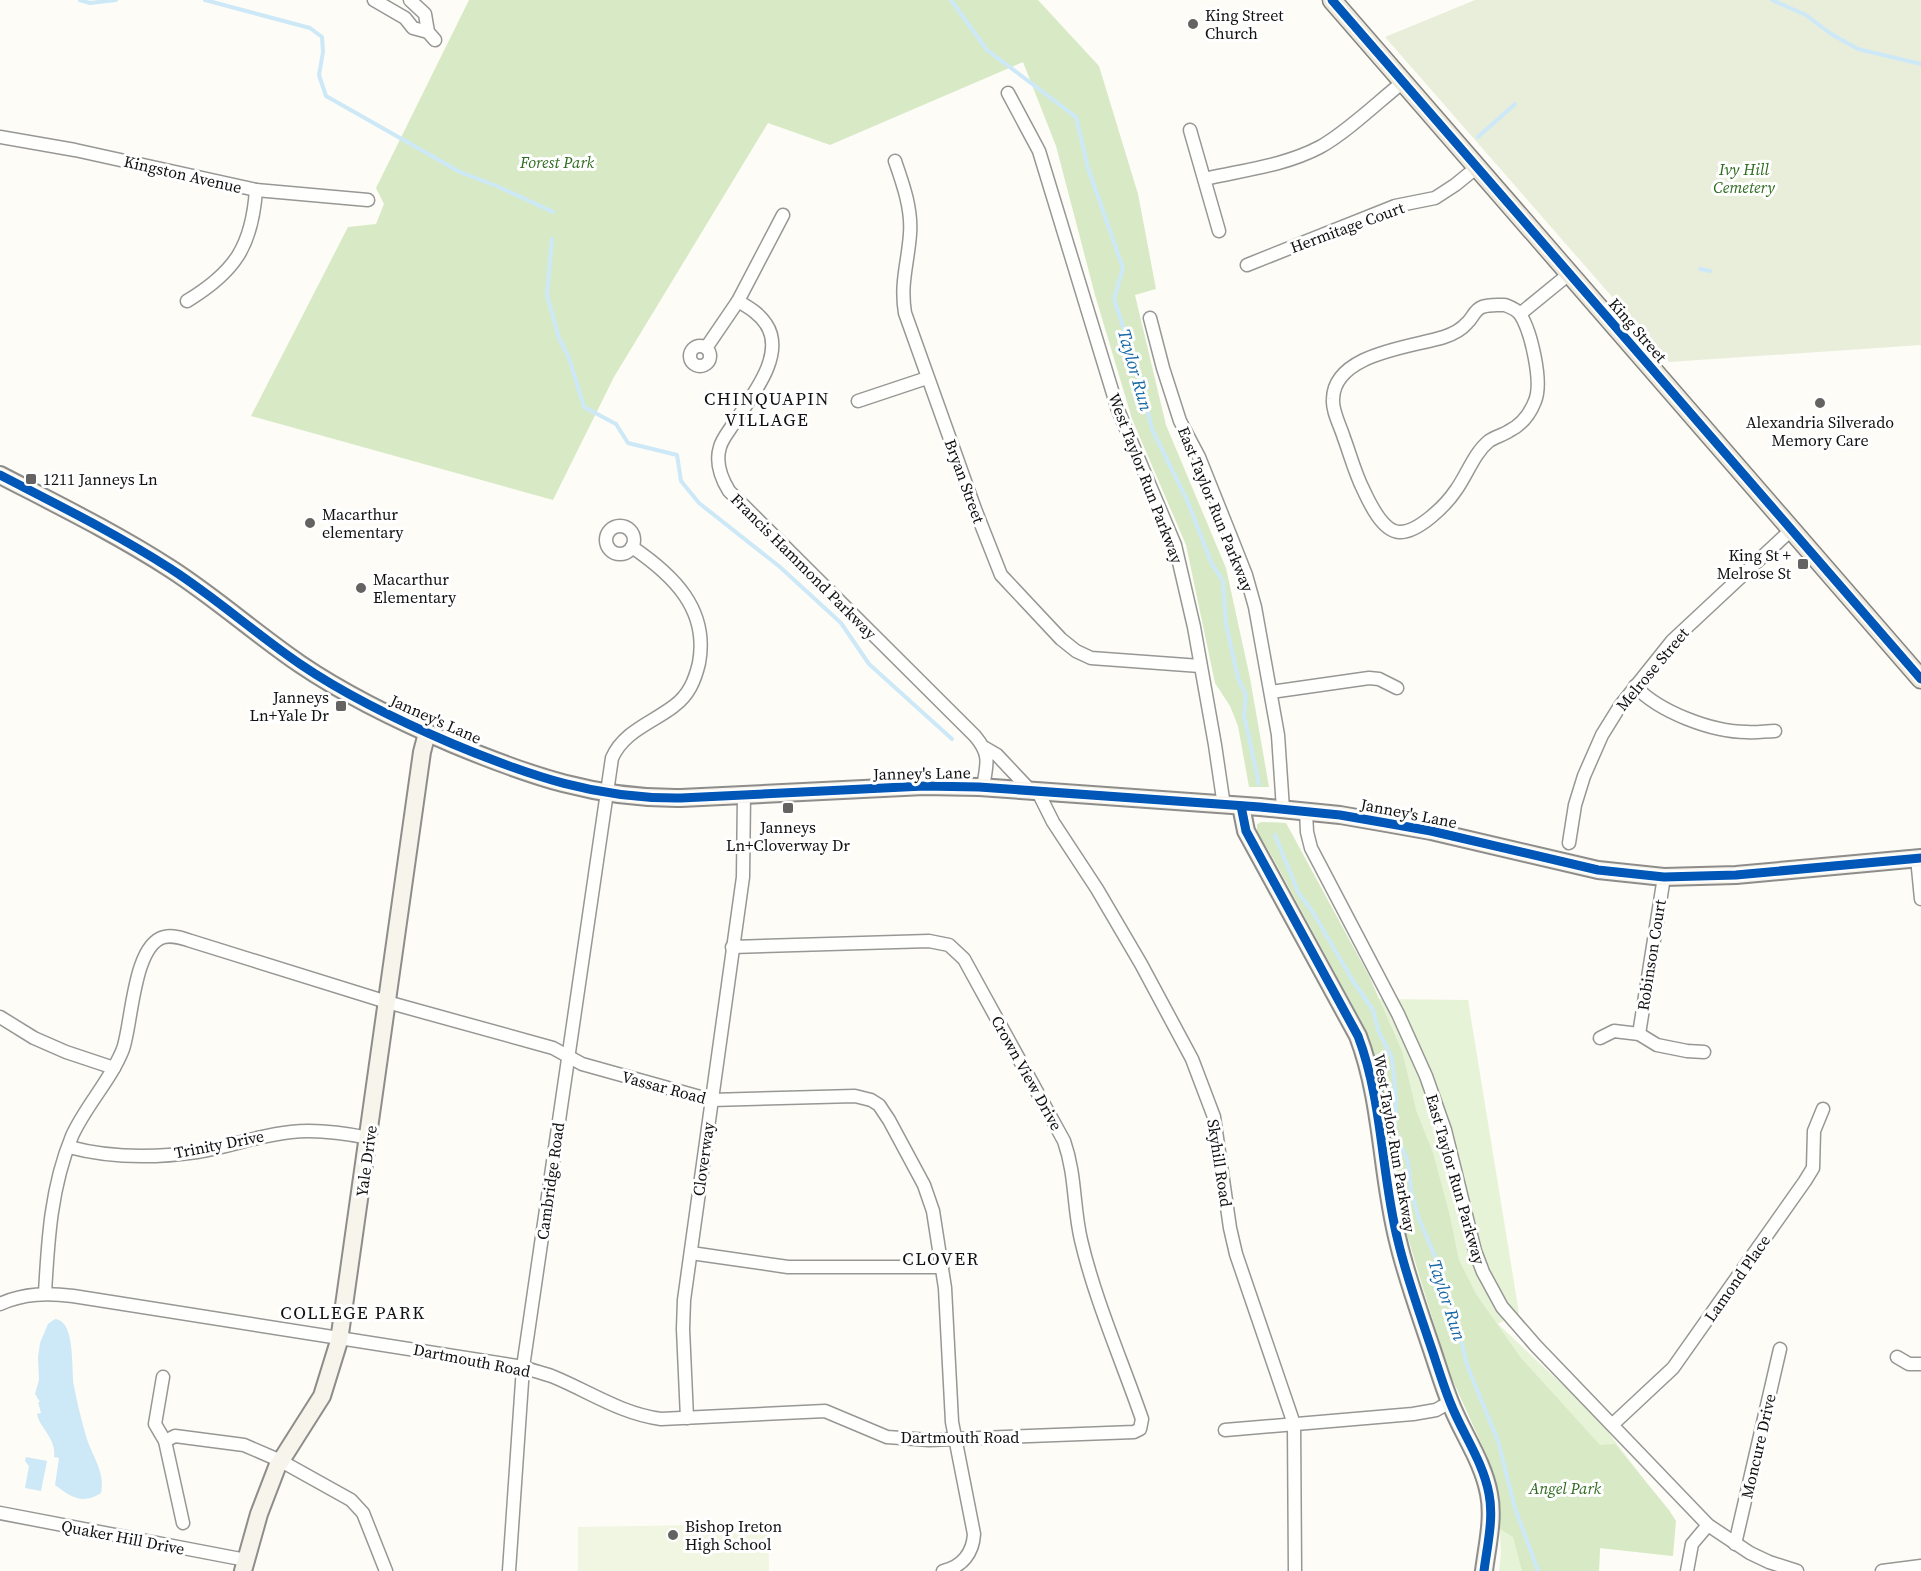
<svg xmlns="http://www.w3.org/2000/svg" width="1921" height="1571" viewBox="0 0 1921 1571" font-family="'Source Serif 4',serif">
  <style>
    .green { fill: #e7f3d7 }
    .forest { fill: #d8eac5 }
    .cemetery { fill: #e9eedb }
    .pitch { fill: #f0f6e1 }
    .water { fill: #cde8f7 }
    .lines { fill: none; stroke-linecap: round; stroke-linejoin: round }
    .stream { stroke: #cde8f7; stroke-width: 4 }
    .street-casing { stroke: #979795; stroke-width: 15 }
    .secondary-casing { stroke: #8e8d8b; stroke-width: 20 }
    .primary-casing { stroke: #858482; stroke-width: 21 }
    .street { stroke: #fffffe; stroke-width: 12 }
    .secondary { stroke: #f6f4eb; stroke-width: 16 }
    .primary { stroke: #ede9dc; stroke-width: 18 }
    .cycleway-casing { stroke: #fff; stroke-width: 13 }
    .cycleway { stroke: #0057b8; stroke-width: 9 }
    .poi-dot { fill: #646362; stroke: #fff; stroke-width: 2 }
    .labels { text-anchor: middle; stroke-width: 6; stroke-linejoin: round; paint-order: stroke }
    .poi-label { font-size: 16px; fill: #111; stroke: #fff; text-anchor: start }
    .park-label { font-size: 16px; font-style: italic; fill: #2f6b1f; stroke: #fff }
    .street-label { font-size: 16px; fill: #111; stroke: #fff }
    .water-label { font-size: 18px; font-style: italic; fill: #1768a6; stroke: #fff }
    .neighbourhood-label { font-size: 18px; letter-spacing: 1.5px; fill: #111; stroke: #fff }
  </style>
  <rect width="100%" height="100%" fill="#fdfcf7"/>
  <!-- green -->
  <path class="green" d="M 1262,822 L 1286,823 L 1369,976 L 1379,999 L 1468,1000 L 1519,1313 L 1498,1324 L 1596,1416 L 1646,1482 L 1673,1556 L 1600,1548 L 1599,1571 L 1499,1571 L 1501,1553 L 1497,1486 L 1482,1441 L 1449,1372 L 1421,1283 L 1406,1231 L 1380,1077 L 1365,1028 L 1273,858 L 1257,831 L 1257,824 Z"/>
  <!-- forest -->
  <g class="forest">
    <path d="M 469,0 L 1038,0 L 1099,66 L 1138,194 L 1156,289 L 1135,295 L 1166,425 L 1226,568 L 1250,678 L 1269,787 L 1249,787 L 1238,726 L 1230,706 L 1215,683 L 1186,545 L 1132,419 L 1095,295 L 1056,146 L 1023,62 L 830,145 L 768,123 L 614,377 L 553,500 L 251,416 L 348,227 L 376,224 L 384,204 L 376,188 Z"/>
    <path d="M 1262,822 L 1286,823 L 1369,976 L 1402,1051 L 1416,1110 L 1433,1153 L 1449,1212 L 1459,1260 L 1476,1294 L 1521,1358 L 1600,1445 L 1615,1444 L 1669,1510 L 1676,1521 L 1673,1556 L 1600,1548 L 1599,1571 L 1522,1571 L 1513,1537 L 1500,1529 L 1497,1486 L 1490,1463 L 1449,1372 L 1406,1231 L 1393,1168 L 1380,1077 L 1365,1028 L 1273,858 L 1257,831 L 1257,824 Z"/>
  </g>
  <!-- cemetery -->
  <path class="cemetery" d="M 1475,0 L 1921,0 L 1921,345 L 1669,362 L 1385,37 Z"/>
  <!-- pitch -->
  <path class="pitch" d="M 768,1524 L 769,1571 L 578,1571 L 578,1527 Z"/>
  <!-- water -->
  <g class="water">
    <path d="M 55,1319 C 76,1321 71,1369 74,1386 C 77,1402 81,1419 86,1436 C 91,1454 106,1473 101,1493 C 82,1505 71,1497 55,1485 L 59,1458 L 54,1457 C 57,1439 39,1427 37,1414 L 41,1413 L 38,1402 L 40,1402 L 35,1394 L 39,1380 L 38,1357 L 40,1343 L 48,1324 Z"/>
    <path d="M 26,1457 L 47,1461 L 41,1491 L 25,1488 L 29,1466 L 25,1461 Z"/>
  </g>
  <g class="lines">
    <!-- stream -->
    <g class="stream">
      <path d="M 80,0 L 90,3 L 116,0"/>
      <path d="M 205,0 L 310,28 L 322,37 L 323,52 L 319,75 L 326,96 L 460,172 L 499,187 L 553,212"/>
      <path d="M 951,0 L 987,50 L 1076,117 L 1088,168 L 1123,268 L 1114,299 L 1137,368 L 1152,429 L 1188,502 L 1211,562 L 1223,581 L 1226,624 L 1238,678 L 1246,695 L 1244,715 L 1259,784"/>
      <path d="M 1772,0 L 1806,15 L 1831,34 L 1858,49 L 1921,64"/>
      <path d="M 1478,137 L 1515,104"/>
      <path d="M 552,239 L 547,295 L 559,338 L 569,358 L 584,407 L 616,424 L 628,443 L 677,455 L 681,481 L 699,503 L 780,567 L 841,623 L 869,664 L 952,739"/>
      <path d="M 1700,269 L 1710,271"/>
      <path d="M 1275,835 L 1298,892 L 1314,914 L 1353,981 L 1373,1010 L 1378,1030 L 1392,1058 L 1396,1098 L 1395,1131 L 1408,1162 L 1411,1191 L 1419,1219 L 1434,1254 L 1459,1331 L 1467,1365 L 1498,1441 L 1515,1508 L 1538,1571"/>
    </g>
    <!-- street casing -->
    <g class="street-casing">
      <g id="street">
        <path d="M 374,0 L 405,18 L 413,28 L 428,32"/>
        <path d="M 410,0 L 425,14 L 428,32 L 435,40"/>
        <path d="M 1008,93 L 1039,151 L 1118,410 L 1175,545 L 1194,627 L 1215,745 L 1224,806"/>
        <path d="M 1190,130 L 1219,231"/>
        <path d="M 0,137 L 75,150 L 256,190 L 368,200"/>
        <path d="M 895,161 C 903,184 912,209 910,234 C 908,263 900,283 905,313 L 975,509 L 1001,575 L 1061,639 L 1076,651 L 1091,658 L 1200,666"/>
        <path d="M 1205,179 C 1243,170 1284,166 1320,147 C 1346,133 1379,101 1403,82"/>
        <path d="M 1247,265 L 1395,206 L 1435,198 L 1455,185 L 1476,168"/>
        <path d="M 187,301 C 235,272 252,246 256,190"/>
        <path d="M 738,301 C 748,307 759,313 766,324 C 787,355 750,398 734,423 C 729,431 722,439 720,447 C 715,463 721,478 729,491 L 975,736 C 991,755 987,763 983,787"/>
        <path d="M 1505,305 C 1510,307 1516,309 1520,314 C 1531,331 1543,382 1535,401 C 1530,414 1521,425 1509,431 C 1503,435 1495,437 1489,441 C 1474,453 1467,475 1456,490 C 1446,505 1418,533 1399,532 C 1382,531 1369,502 1363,489 C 1355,473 1350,454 1344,438 C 1340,425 1332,411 1333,399 C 1334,353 1413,347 1444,337 C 1453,334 1461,330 1467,323 C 1473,318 1474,310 1482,307 C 1489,304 1497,305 1505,305 Z"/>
        <path d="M 1520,314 L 1569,274"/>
        <path d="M 1150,318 L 1163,368 L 1180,421 L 1199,457 L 1231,537 L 1246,575 L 1255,607 L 1278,735 L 1283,809"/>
        <circle cx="700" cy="356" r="10"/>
        <path d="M 706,348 L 738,301 L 783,215"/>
        <path d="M 858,401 L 927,378"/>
        <circle cx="620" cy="540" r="14"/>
        <path d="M 1635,686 C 1659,712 1712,732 1747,732 C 1756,733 1766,731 1775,731"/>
        <path d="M 1271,692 L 1369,678 L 1379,679 L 1397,688"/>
        <path d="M 985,748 L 997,755 L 1030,790"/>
        <path d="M 1037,790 L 1053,822 L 1097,889 L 1141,964 L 1192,1059 L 1214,1117 L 1230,1228 L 1236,1254 L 1294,1424 L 1295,1571"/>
        <path d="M 1306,812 L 1307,832 L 1311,848 L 1398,1014 L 1426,1076 L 1445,1130 L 1475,1251 L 1483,1272 L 1502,1307 L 1536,1346 L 1708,1525 L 1750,1553 L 1769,1562 L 1797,1571"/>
        <path d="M 1569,843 L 1575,805 L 1584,776 L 1602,735 L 1620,706 L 1672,641 L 1791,530"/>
        <path d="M 1917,858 L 1921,899"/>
        <path d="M 0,1017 L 34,1038 L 66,1052 L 114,1068"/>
        <path d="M 1639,1034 L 1664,877"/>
        <path d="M 1600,1038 L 1614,1031 L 1639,1034 L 1657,1045 L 1687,1051 L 1704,1052"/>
        <path d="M 69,1147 C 110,1158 155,1158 197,1152 C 229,1147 259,1135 291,1132 C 317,1129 344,1133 369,1138"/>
        <path d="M 691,1253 L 788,1267 L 942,1267"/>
        <path d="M 45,1293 C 48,1239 51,1187 72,1136 C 86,1105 111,1080 123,1049 C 132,1024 133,945 164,937 C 173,935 182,938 191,941 L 387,1002 L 553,1048 L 582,1064 L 711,1100 L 855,1096 L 871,1100 L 879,1105 L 889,1120 L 924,1185 L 933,1211 L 945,1288 L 952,1422 L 974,1534 C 973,1553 962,1567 943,1571"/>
        <path d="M 0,1304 C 24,1293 48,1293 73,1296 L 523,1367 C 533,1371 544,1373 554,1377 C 590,1392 622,1414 661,1419 L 825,1411 L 887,1437 L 929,1440 L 1134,1432 L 1140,1429 L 1142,1419 C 1122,1361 1095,1300 1081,1240 C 1073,1206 1076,1175 1064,1141 L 964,959 L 949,945 L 929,941 L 732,947"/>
        <path d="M 1897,1357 L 1909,1364 L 1921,1364"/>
        <path d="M 163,1377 L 155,1424 L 165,1441 L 183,1523"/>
        <path d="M 687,1418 L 683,1329 L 684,1300 L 743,877 L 744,794"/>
        <path d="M 1612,1425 L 1673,1368 L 1805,1181 L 1813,1168 L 1814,1131 L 1823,1109"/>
        <path d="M 1225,1430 L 1413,1414 L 1436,1410 L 1450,1402"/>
        <path d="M 165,1441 L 175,1436 L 244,1445 L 281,1461 L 351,1500 L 363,1513 L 386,1571"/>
        <path d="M 0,1513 L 246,1560"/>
        <path d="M 1735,1544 L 1780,1349"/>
        <path d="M 509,1571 L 523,1367 L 612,758 C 624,731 652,723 674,706 C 689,695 695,680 699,663 C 709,609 673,575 632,547"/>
        <path d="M 1687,1571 L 1692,1544 L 1708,1525"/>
        <path d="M 1882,1571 L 1921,1566"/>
      </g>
    </g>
    <!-- secondary casing -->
    <g class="secondary-casing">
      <g id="secondary">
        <path d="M 0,475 C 58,505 117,534 171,569 C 216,598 256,634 300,664 C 347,696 399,721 453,744 C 530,776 596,799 681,798 L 924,786 L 979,787 L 1260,807 L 1340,815 L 1386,823 L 1431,831 L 1598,870 L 1664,877 L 1736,875 L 1921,858"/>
        <path d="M 1241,806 L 1246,831 L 1358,1036 C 1383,1102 1381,1174 1398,1241 C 1406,1275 1418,1308 1429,1341 C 1436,1361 1442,1382 1450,1402 C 1462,1433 1483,1461 1489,1494 C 1494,1518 1487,1547 1484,1571"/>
        <path d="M 243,1571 L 259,1514 L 277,1467 L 322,1396 L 339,1341 L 422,752 L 427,733"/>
      </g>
    </g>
    <!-- primary casing -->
    <g class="primary-casing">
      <path id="primary" d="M 1332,0 L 1921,679"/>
    </g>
    <!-- street -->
    <use href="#street" class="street"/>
    <!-- secondary -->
    <use href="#secondary" class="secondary"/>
    <!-- primary -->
    <use href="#primary" class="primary"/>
    <!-- cycleway casing -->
    <g class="cycleway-casing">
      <g id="cycleway">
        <path d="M 1332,0 L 1921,679"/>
        <path d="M 0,475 C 58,505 117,534 171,569 C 216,598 256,634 300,664 C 347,696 399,721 453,744 C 530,776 596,799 681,798 L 924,786 L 979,787 L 1260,807 L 1340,815 L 1386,823 L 1431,831 L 1598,870 L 1664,877 L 1736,875 L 1921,858"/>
        <path d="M 1241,806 L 1246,831 L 1358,1036 C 1383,1102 1381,1174 1398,1241 C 1406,1275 1418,1308 1429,1341 C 1436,1361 1442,1382 1450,1402 C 1462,1433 1483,1461 1489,1494 C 1494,1518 1487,1547 1484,1571"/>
      </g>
    </g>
    <!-- cycleway -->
    <use href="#cycleway" class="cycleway"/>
  </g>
  <!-- markers -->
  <g class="poi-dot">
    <circle cx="1193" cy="24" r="6"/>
    <circle cx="1820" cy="403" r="6"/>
    <rect x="25" y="473" width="12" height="12" rx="3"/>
    <circle cx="310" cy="523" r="6"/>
    <rect x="1797" y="558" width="12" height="12" rx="3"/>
    <circle cx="361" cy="588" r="6"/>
    <rect x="335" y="700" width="12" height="12" rx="3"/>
    <rect x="782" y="802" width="12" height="12" rx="3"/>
    <circle cx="673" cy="1535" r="6"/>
  </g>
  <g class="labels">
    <!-- poi labels -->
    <g class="poi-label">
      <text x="1205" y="21">King Street<tspan x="1205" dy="18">Church</tspan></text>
      <text x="1820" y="428" text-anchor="middle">Alexandria Silverado<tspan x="1820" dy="18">Memory Care</tspan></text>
      <text x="43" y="485">1211 Janneys Ln</text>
      <text x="322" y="520">Macarthur<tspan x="322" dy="18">elementary</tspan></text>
      <text x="1791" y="561" text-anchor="end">King St +<tspan x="1791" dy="18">Melrose St</tspan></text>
      <text x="373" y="585">Macarthur<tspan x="373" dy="18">Elementary</tspan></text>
      <text x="329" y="703" text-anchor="end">Janneys<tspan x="329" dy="18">Ln+Yale Dr</tspan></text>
      <text x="788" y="833" text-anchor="middle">Janneys<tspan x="788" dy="18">Ln+Cloverway Dr</tspan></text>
      <text x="685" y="1532">Bishop Ireton<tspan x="685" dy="18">High School</tspan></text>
    </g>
    <!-- park labels -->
    <g class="park-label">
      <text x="557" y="168">Forest Park</text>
      <text x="1744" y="175">Ivy Hill<tspan x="1744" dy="18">Cemetery</tspan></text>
      <text x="1565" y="1494">Angel Park</text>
    </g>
    <!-- street labels -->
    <g class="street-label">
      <text transform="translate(183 174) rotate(13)" y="6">Kingston Avenue</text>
      <text transform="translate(1347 227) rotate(-20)" y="6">Hermitage Court</text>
      <text transform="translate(1638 330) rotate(49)" y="6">King Street</text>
      <text transform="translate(1146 478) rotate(69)" y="6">West Taylor Run Parkway</text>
      <text transform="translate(965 481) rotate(70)" y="6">Bryan Street</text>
      <text transform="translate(1216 509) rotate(68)" y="6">East Taylor Run Parkway</text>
      <text transform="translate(804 566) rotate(45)" y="6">Francis Hammond Parkway</text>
      <text transform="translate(1652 669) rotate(-50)" y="6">Melrose Street</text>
      <text transform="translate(436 719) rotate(24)" y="6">Janney's Lane</text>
      <text transform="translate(922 773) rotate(-1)" y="6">Janney's Lane</text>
      <text transform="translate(1409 813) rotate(11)" y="6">Janney's Lane</text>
      <text transform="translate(1651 955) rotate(-81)" y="6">Robinson Court</text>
      <text transform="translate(1027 1073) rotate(61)" y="6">Crown View Drive</text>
      <text transform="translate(664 1087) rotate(15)" y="6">Vassar Road</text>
      <text transform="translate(1395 1143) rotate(80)" y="6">West Taylor Run Parkway</text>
      <text transform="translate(219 1144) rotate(-11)" y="6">Trinity Drive</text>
      <text transform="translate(703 1159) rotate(-82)" y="6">Cloverway</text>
      <text transform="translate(366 1161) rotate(-82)" y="6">Yale Drive</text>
      <text transform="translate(1220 1163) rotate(81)" y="6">Skyhill Road</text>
      <text transform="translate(1456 1179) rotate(74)" y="6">East Taylor Run Parkway</text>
      <text transform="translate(550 1181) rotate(-82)" y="6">Cambridge Road</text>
      <text transform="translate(1737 1278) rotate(-55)" y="6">Lamond Place</text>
      <text transform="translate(472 1360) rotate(11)" y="6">Dartmouth Road</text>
      <text x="960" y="1443">Dartmouth Road</text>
      <text transform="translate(1758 1446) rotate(-77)" y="6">Moncure Drive</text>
      <text transform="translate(123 1537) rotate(11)" y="6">Quaker Hill Drive</text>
    </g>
    <!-- water labels -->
    <g class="water-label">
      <text transform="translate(1135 370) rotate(74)" y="6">Taylor Run</text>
      <text transform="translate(1447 1300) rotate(72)" y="6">Taylor Run</text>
    </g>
    <!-- neighbourhood labels -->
    <g class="neighbourhood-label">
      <text x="767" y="405">CHINQUAPIN<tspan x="767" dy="21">VILLAGE</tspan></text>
      <text x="941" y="1265">CLOVER</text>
      <text x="353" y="1319">COLLEGE PARK</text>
    </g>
  </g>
</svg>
